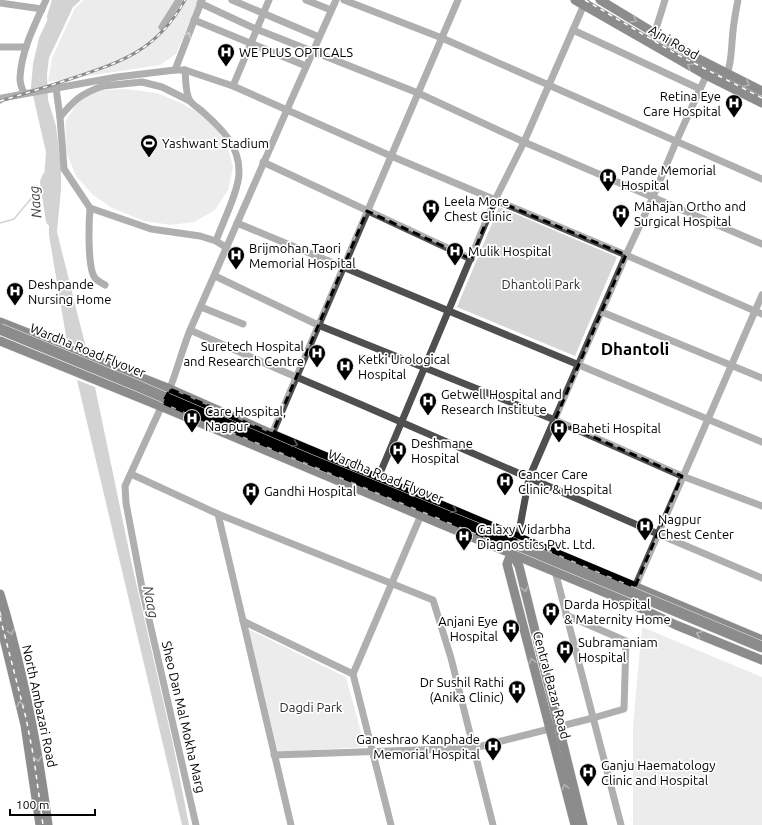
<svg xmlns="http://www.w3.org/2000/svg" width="762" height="825" viewBox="0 0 762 825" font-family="Ubuntu,sans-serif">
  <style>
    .green { fill: #d6d6d6 }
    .water { fill: #9d9d9d }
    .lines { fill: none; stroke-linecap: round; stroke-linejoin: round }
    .stream { stroke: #9d9d9d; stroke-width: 1.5 }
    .river { stroke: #9d9d9d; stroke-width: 10 }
    .major-casing { stroke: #dbdbdb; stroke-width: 10 }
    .minor { stroke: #4f4f4f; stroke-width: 7 }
    .major { stroke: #000; stroke-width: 9 }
    .rail-casing { stroke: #000; stroke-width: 3 }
    .rail { stroke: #fff; stroke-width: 1.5; stroke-dasharray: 4.5; stroke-linecap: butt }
    .highway-bridge-casing { stroke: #dbdbdb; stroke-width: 12; stroke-linecap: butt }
    .highway-bridge { stroke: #000; stroke-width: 11 }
    .oneway { stroke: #595959 }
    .oneway2 { stroke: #959595 }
    .marked { fill: none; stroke: #000; stroke-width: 3; stroke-dasharray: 8 5; stroke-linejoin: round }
    .labels { text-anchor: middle; stroke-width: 3.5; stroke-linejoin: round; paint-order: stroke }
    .street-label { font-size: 13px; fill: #000; stroke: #fff }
    .poi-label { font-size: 13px; fill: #000; stroke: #fff; text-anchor: start }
    .park-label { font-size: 13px; fill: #2d2d2d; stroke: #fff }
    .water-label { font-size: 14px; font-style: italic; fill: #3e3e3e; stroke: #fff }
    .district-label { font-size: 17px; font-weight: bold; fill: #000; stroke: #fff }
  </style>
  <rect width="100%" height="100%" fill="#fff"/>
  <!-- green -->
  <g class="green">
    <path d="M 84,0 L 199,0 L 176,54 L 160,65 L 48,82 L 52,58 L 75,8 Z"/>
    <path d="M 127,89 L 157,93 L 183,104 L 208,119 L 227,144 L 233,167 L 228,190 L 215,210 L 194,222 L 171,225 L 144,221 L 112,208 L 93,195 L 76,176 L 65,149 L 66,120 L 79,100 L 103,90 Z"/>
    <path d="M 499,207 L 617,257 L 575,356 L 457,307 Z"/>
    <path d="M 642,627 L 762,677 L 762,825 L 633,825 L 633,725 Z"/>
    <path d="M 248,629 L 346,677 L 365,747 L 278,752 Z"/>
  </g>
  <!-- water -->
  <g class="water">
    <path d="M 60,0 L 81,0 L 73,7 L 49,58 L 47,74 L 48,100 L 56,126 L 61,167 L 61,189 L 57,232 L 86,348 L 67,342 L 49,235 L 49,203 L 44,179 L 46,152 L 31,87 L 33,64 L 39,38 L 52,10 Z"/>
    <path d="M 77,380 L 95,387 L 132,565 L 173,744 L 189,825 L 182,825 Z"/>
  </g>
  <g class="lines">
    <!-- stream -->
    <path class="stream" d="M 0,223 L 14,219 L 45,182"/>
    <!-- river -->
    <g class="river">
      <path d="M 52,17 L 57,0"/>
      <path d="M 47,177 L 45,182 L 51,221"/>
    </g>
    <!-- major casing -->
    <g class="major-casing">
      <g id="major">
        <path d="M 575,0 L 706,75 L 762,103"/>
        <path d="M 600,0 L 689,54 L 762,91"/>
        <path d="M 0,322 L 170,389 L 272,434 L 762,640"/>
        <path d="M 0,341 L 165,408 L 503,550 L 623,600 L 676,625 L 762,660"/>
        <path d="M 513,549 L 507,564 L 575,825"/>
        <path d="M 512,553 L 519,566 L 583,825"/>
        <path d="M 0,594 C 23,670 38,747 48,825"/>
        <path d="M 0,622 L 25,725 L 40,825"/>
      </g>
    </g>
    <!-- minor -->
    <g class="minor">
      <path d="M 232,0 L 319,37"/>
      <path d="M 306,0 L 331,10"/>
      <path d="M 344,0 L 442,38 L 762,179"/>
      <path d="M 0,3 L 42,9"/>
      <path d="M 200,3 L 256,29 L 418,93 L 524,142 L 762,244"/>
      <path d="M 194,20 L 306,66"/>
      <path d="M 162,27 L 179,0"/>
      <path d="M 573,30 L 700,89"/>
      <path d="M 655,32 L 665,0"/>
      <path d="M 0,47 L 26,47"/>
      <path d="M 175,70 L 202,0"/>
      <path d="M 185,70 C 186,80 185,93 190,101 C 193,105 200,109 204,113 C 222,129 239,146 239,171 C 240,188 222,224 216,241"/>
      <path d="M 723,84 C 732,67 731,49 733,31 C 734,21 736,10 738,0"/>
      <path d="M 103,86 L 142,82 L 162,87 L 190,101"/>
      <path d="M 233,86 L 269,0"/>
      <path d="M 56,88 L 60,117 L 64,169 L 90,208 L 151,229 L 200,236 L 216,241 L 227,248"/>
      <path d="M 24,93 C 22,89 20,83 20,78 C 21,51 35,24 46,0"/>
      <path d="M 0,100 L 2,98 L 117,77 L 175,70 L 185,70 L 233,86 L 391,156 L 626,255 L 762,314"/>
      <path d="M 60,117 C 75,99 81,94 103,86 L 101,85"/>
      <path d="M 263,162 L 471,259"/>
      <path d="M 90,208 C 89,220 87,268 95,278 C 97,281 102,283 105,285"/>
      <path d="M 237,223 L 579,365 L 762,442"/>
      <path d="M 215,276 L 318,325 L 555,420 L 682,476 L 762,506"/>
      <path d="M 201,307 L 243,324"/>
      <path d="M 602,312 L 762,378"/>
      <path d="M 190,330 L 280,370 L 362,405 L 658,534 L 762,578"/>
      <path d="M 168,393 C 177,372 182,349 191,328 C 239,218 287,109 336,0"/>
      <path d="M 163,403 L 125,486 L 126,503 L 143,593 L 196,825"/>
      <path d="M 272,434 L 458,0"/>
      <path d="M 131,474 L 218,514 L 433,600 L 451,658 L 493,825"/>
      <path d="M 378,478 L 495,200 L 524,142 L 586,0"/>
      <path d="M 218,514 L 291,825"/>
      <path d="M 518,537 L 529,478 L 626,255 L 653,197 L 676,142 L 711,65"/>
      <path d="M 555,571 L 621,825"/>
      <path d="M 635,587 L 762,295"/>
      <path d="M 243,621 L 353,674 L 391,825"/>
      <path d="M 353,674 L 421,515"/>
      <path d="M 274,755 L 474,748 L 593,718 L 624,709 L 626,641 L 566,615"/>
    </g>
    <!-- major -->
    <use href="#major" class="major"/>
    <!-- rail casing -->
    <g class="rail-casing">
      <g id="rail">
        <path d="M 585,0 L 678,55 L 762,98"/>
        <path d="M 0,101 C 24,94 49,86 73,78 C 124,61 157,50 185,0"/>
        <path d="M 0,617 L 26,718 L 34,759 L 43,825"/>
      </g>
    </g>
    <!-- rail -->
    <use href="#rail" class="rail"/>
    <!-- highway-bridge casing -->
    <g class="highway-bridge-casing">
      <path id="highway-bridge" d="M 0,329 L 138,386 L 308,459 L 496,536 L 762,647"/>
    </g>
    <!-- highway-bridge -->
    <use href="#highway-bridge" class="highway-bridge"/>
  </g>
  <!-- one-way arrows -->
  <defs><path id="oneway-chevron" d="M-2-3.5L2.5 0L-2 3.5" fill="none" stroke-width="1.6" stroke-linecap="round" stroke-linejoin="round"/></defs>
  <g class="oneway">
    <use href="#oneway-chevron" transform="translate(634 20) rotate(30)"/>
    <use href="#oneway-chevron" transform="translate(690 66) rotate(-150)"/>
    <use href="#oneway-chevron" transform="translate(747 84) rotate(25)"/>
    <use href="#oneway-chevron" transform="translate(295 444) rotate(22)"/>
    <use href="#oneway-chevron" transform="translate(454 510) rotate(23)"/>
    <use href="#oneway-chevron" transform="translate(525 589) rotate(77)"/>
    <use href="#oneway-chevron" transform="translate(11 632) rotate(75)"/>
    <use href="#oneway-chevron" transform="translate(699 634) rotate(-158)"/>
    <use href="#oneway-chevron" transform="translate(532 661) rotate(-105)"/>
    <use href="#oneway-chevron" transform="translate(20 704) rotate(-103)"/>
    <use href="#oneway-chevron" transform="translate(38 759) rotate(80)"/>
    <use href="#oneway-chevron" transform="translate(565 787) rotate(-105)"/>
  </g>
  <use class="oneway2" href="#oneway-chevron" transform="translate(188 35) rotate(-69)"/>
  <!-- marked area -->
  <path d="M0 0H762V825H0ZM 495,200 L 626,255 L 555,420 L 682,476 L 635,587 L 518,537 L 514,549 L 163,403 L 170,389 L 272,434 L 367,211 L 471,259 Z" fill="#fff" fill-opacity=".55" fill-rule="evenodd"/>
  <path class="marked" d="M 495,200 L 626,255 L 555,420 L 682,476 L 635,587 L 518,537 L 514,549 L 163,403 L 170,389 L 272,434 L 367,211 L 471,259 Z"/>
  <!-- icons -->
  <defs>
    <g id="hospital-pin" transform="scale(0.9)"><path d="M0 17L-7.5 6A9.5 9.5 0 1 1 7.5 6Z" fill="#000" stroke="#fff"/><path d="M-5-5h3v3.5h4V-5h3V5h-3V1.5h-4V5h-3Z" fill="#fff"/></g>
    <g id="stadium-pin" transform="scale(0.9)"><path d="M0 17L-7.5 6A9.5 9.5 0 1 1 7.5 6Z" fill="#000" stroke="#fff"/><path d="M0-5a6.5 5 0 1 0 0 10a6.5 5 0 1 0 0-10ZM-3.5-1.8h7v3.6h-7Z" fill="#fff"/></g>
  </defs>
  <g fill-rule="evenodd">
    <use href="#hospital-pin" x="226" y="52"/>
    <use href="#hospital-pin" x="734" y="103"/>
    <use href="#stadium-pin" x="149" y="143"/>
    <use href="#hospital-pin" x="608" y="177"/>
    <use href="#hospital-pin" x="431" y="208"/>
    <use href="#hospital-pin" x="621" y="213"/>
    <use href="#hospital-pin" x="455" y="251"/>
    <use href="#hospital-pin" x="236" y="255"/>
    <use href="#hospital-pin" x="15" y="291"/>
    <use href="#hospital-pin" x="317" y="353"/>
    <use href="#hospital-pin" x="345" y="366"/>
    <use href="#hospital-pin" x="428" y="401"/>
    <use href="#hospital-pin" x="192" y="418"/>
    <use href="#hospital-pin" x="559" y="428"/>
    <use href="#hospital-pin" x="398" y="450"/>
    <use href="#hospital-pin" x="505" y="481"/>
    <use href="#hospital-pin" x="251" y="491"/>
    <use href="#hospital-pin" x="645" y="526"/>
    <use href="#hospital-pin" x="464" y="536"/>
    <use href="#hospital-pin" x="551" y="611"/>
    <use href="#hospital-pin" x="511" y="628"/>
    <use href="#hospital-pin" x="565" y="649"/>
    <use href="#hospital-pin" x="517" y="689"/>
    <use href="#hospital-pin" x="493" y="746"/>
    <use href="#hospital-pin" x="588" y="772"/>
  </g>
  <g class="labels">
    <!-- street labels -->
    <g class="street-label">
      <text transform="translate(674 42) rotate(30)" y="5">Ajni Road</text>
      <text transform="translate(88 350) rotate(22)" y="5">Wardha Road Flyover</text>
      <text transform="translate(386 476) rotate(22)" y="5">Wardha Road Flyover</text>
      <text transform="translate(552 685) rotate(75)" y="5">Central Bazar Road</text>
      <text transform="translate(40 706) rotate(78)" y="5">North Ambazari Road</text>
      <text transform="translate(184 717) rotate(77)" y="5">Sheo Dan Mal Mokha Marg</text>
    </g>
    <!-- poi labels -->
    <g class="poi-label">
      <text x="239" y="57">WE PLUS OPTICALS</text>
      <text x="721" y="101" text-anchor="end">Retina Eye<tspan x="721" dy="15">Care Hospital</tspan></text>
      <text x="162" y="148">Yashwant Stadium</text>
      <text x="621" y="175">Pande Memorial<tspan x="621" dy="15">Hospital</tspan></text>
      <text x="444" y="206">Leela More<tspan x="444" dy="15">Chest Clinic</tspan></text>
      <text x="634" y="211">Mahajan Ortho and<tspan x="634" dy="15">Surgical Hospital</tspan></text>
      <text x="249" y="253">Brijmohan Taori<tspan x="249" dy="15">Memorial Hospital</tspan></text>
      <text x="468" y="256">Mulik Hospital</text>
      <text x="28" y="289">Deshpande<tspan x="28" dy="15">Nursing Home</tspan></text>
      <text x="304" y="351" text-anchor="end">Suretech Hospital<tspan x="304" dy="15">and Research Centre</tspan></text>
      <text x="358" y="364">Ketki Urological<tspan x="358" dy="15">Hospital</tspan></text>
      <text x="441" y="399">Getwell Hospital and<tspan x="441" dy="15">Research Institute</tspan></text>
      <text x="205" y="416">Care Hospital,<tspan x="205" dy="15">Nagpur</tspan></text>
      <text x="572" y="433">Baheti Hospital</text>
      <text x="411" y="448">Deshmane<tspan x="411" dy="15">Hospital</tspan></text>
      <text x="518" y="479">Cancer Care<tspan x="518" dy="15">Clinic &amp; Hospital</tspan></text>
      <text x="264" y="496">Gandhi Hospital</text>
      <text x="658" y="524">Nagpur<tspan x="658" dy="15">Chest Center</tspan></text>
      <text x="477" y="534">Galaxy Vidarbha<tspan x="477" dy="15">Diagnostics Pvt. Ltd.</tspan></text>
      <text x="564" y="609">Darda Hospital<tspan x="564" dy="15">&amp; Maternity Home</tspan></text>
      <text x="498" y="626" text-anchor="end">Anjani Eye<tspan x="498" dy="15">Hospital</tspan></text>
      <text x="578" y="647">Subramaniam<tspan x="578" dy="15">Hospital</tspan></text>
      <text x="504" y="687" text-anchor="end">Dr Sushil Rathi<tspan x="504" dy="15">(Anika Clinic)</tspan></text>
      <text x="480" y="744" text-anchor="end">Ganeshrao Kanphade<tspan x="480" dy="15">Memorial Hospital</tspan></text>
      <text x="601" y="770">Ganju Haematology<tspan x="601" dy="15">Clinic and Hospital</tspan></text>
    </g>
    <!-- park labels -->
    <g class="park-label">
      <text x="541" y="289">Dhantoli Park</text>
      <text x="311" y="712">Dagdi Park</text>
    </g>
    <!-- water labels -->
    <g class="water-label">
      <text transform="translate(35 202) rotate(-95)" y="5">Naag</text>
      <text transform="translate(151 602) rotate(79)" y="5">Naag</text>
    </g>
    <!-- district labels -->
    <g class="district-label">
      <text x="635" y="355">Dhantoli</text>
    </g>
  </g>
  <!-- scale -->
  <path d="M10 809v6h85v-6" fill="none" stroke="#000000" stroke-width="2"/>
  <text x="16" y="809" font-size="12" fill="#000000" stroke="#ffffff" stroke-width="3" paint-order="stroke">100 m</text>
</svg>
